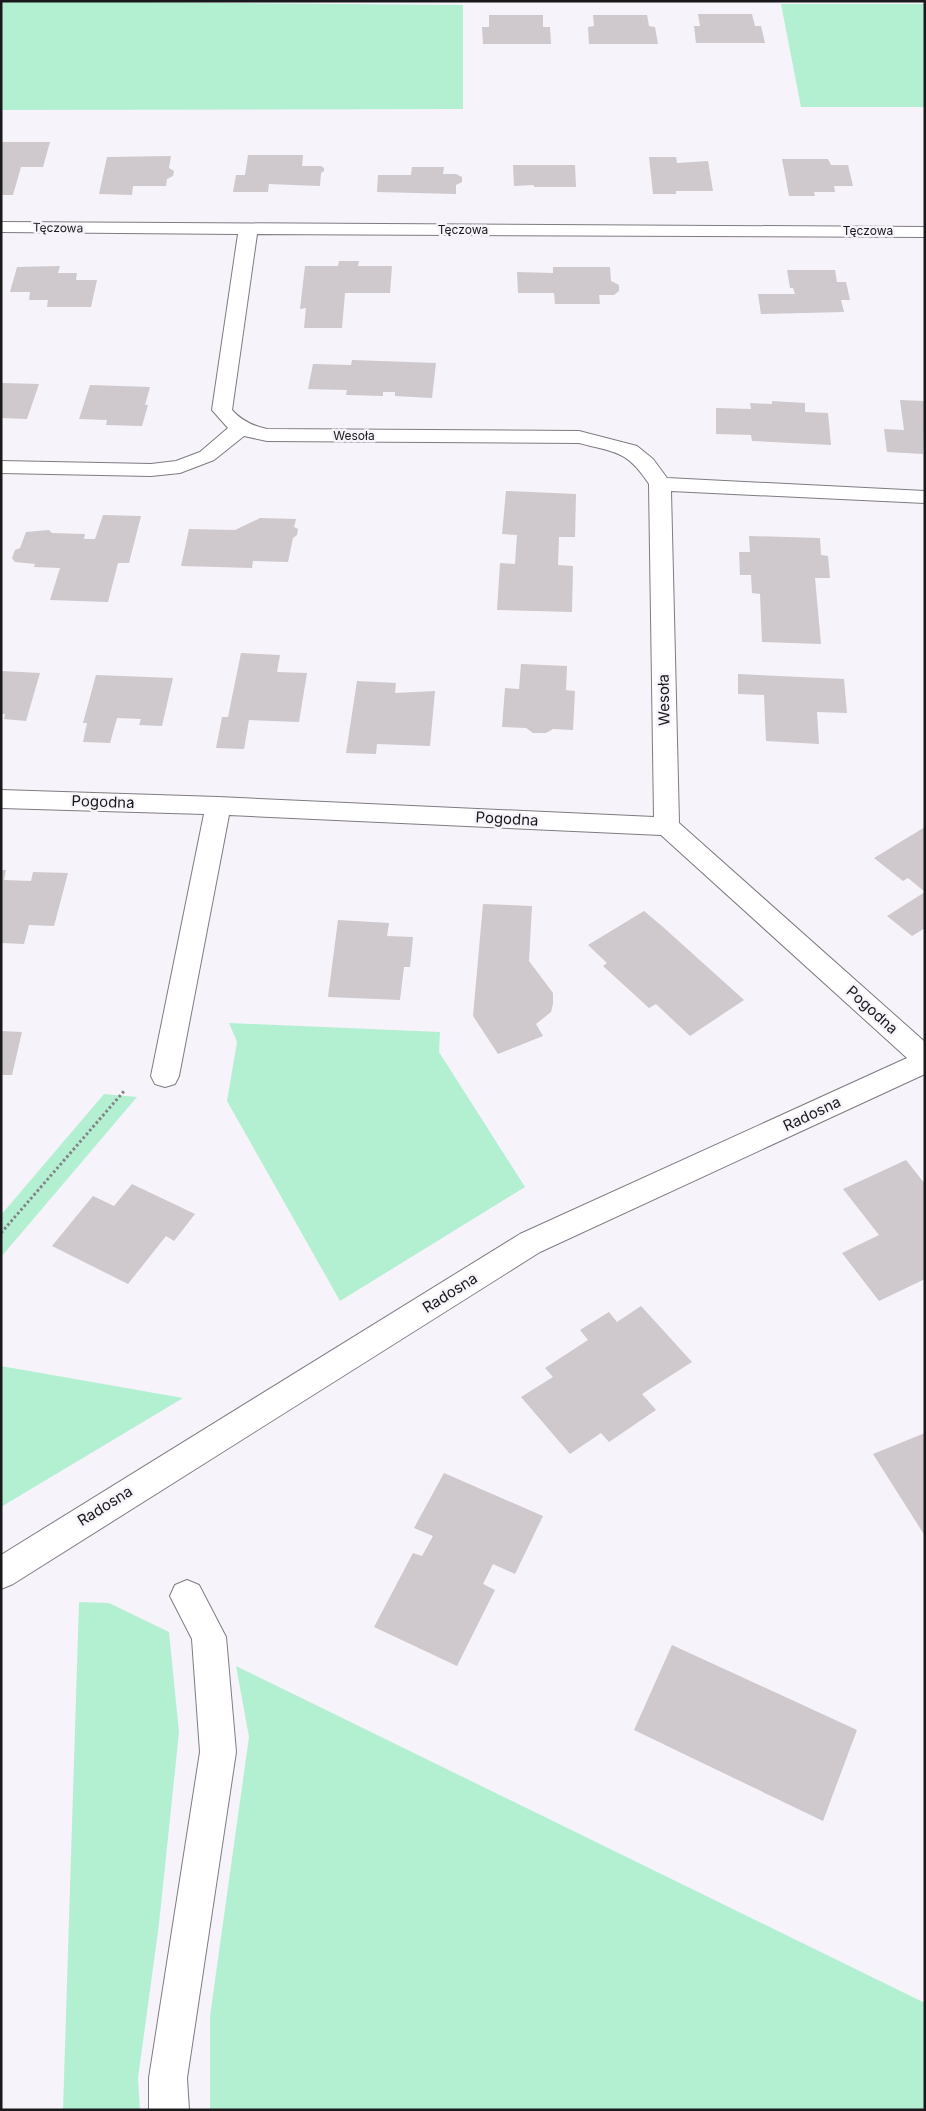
<svg xmlns="http://www.w3.org/2000/svg" width="926" height="2111" viewBox="0 0 926 2111" font-family="Inter,sans-serif">
  <style>
    .green { fill: #b3f0d2 }
    .building { fill: #cfc8cd }
    .lines { fill: none; stroke-linecap: round; stroke-linejoin: round }
    .minor-casing { stroke: #7f7b81; stroke-width: 2 }
    .path { stroke: #848286; stroke-width: 3; stroke-dasharray: 2.5 2.5; stroke-linecap: butt }
    .minor { fill: #fff; fill-rule: evenodd }
    .labels { text-anchor: middle; stroke-width: 5; stroke-linejoin: round; paint-order: stroke }
    .far-street-label { font-size: 12px; fill: #19181a; stroke: #f7f3fa }
    .street-label { font-size: 15px; fill: #19181a; stroke: #f7f3fa }
  </style>
  <rect width="100%" height="100%" fill="#f7f3fa"/>
  <!-- green -->
  <g class="green">
    <path d="M 1,1 L 463,5 L 463,109 L 1,110 Z"/>
    <path d="M 781,4 L 925,4 L 925,107 L 801,107 Z"/>
    <path d="M 229,1023 L 440,1032 L 439,1052 L 525,1187 L 340,1301 L 227,1101 L 237,1042 Z"/>
    <path d="M 104,1094 L 137,1097 L 1,1257 L 1,1215 Z"/>
    <path d="M 1,1366 L 183,1398 L 1,1507 Z"/>
    <path d="M 79,1602 L 109,1603 L 169,1632 L 179,1732 L 159,1924 L 138,2078 L 140,2110 L 63,2110 Z"/>
    <path d="M 236,1666 L 925,2003 L 925,2110 L 210,2110 L 210,2016 L 249,1737 Z"/>
  </g>
  <!-- building -->
  <g class="building">
    <path d="M 698,14 L 752,14 L 755,26 L 761,26 L 765,43 L 696,43 L 694,26 L 700,26 Z"/>
    <path d="M 489,15 L 543,15 L 543,27 L 550,27 L 551,44 L 483,44 L 482,27 L 489,27 Z"/>
    <path d="M 593,15 L 647,15 L 649,26 L 655,27 L 658,44 L 589,44 L 588,27 L 594,26 Z"/>
    <path d="M 1,142 L 50,142 L 43,167 L 21,167 L 13,195 L 1,195 Z"/>
    <path d="M 248,155 L 303,155 L 302,166 L 321,166 L 324,168 L 324,171 L 321,173 L 320,186 L 269,184 L 268,192 L 233,192 L 236,175 L 245,175 Z"/>
    <path d="M 171,156 L 169,168 L 174,171 L 173,176 L 167,179 L 166,186 L 133,186 L 132,195 L 99,194 L 107,157 Z"/>
    <path d="M 649,157 L 676,157 L 677,163 L 708,161 L 713,191 L 676,191 L 676,194 L 653,194 Z"/>
    <path d="M 782,159 L 828,159 L 831,165 L 848,165 L 853,186 L 834,186 L 835,192 L 814,192 L 815,196 L 789,196 Z"/>
    <path d="M 513,165 L 575,165 L 576,187 L 534,187 L 534,185 L 514,186 Z"/>
    <path d="M 412,167 L 444,167 L 443,174 L 456,174 L 462,177 L 462,182 L 456,185 L 456,194 L 377,192 L 378,175 L 411,175 Z"/>
    <path d="M 339,261 L 359,261 L 358,266 L 392,266 L 390,293 L 345,293 L 342,328 L 304,328 L 306,308 L 300,309 L 305,266 L 338,266 Z"/>
    <path d="M 60,266 L 58,273 L 77,273 L 76,280 L 97,280 L 91,307 L 47,307 L 48,300 L 29,300 L 30,292 L 10,292 L 17,267 Z"/>
    <path d="M 553,267 L 610,267 L 611,281 L 619,285 L 619,291 L 614,295 L 599,295 L 600,304 L 555,304 L 554,293 L 518,293 L 517,272 L 553,273 Z"/>
    <path d="M 787,270 L 835,270 L 837,282 L 846,282 L 850,300 L 841,300 L 844,312 L 761,314 L 758,294 L 795,294 L 793,288 L 790,288 Z"/>
    <path d="M 352,360 L 436,363 L 432,398 L 395,396 L 395,392 L 383,392 L 383,396 L 346,395 L 347,390 L 308,389 L 313,364 L 351,365 Z"/>
    <path d="M 1,383 L 39,384 L 27,419 L 1,418 Z"/>
    <path d="M 90,385 L 150,387 L 145,405 L 148,405 L 142,426 L 106,425 L 107,420 L 79,419 Z"/>
    <path d="M 900,400 L 925,401 L 923,454 L 887,452 L 884,429 L 904,430 Z"/>
    <path d="M 772,401 L 805,403 L 805,412 L 828,413 L 831,445 L 752,441 L 751,435 L 716,434 L 716,408 L 751,409 L 750,403 L 772,404 Z"/>
    <path d="M 506,491 L 576,494 L 575,537 L 559,537 L 558,565 L 573,566 L 572,612 L 497,610 L 500,563 L 515,564 L 517,535 L 502,534 Z"/>
    <path d="M 103,515 L 141,516 L 129,563 L 118,563 L 108,602 L 50,600 L 60,568 L 34,567 L 35,564 L 15,562 L 12,558 L 15,550 L 20,548 L 26,532 L 49,530 L 52,533 L 85,534 L 84,539 L 95,539 Z"/>
    <path d="M 260,518 L 296,519 L 294,527 L 298,529 L 297,535 L 293,538 L 288,562 L 253,561 L 252,568 L 181,566 L 189,529 L 235,530 Z"/>
    <path d="M 749,536 L 820,538 L 821,555 L 828,556 L 830,578 L 815,578 L 821,644 L 762,642 L 760,594 L 752,593 L 751,575 L 740,575 L 739,552 L 750,552 Z"/>
    <path d="M 241,653 L 280,655 L 277,672 L 307,673 L 299,722 L 249,720 L 244,749 L 216,748 L 222,717 L 228,717 Z"/>
    <path d="M 521,664 L 567,666 L 566,690 L 575,691 L 573,730 L 553,729 L 546,733 L 533,733 L 526,728 L 502,727 L 505,688 L 519,689 Z"/>
    <path d="M 1,671 L 40,673 L 26,721 L 4,719 L 5,714 L 1,714 Z"/>
    <path d="M 738,674 L 844,679 L 847,713 L 817,712 L 819,744 L 766,741 L 764,695 L 738,694 Z"/>
    <path d="M 96,675 L 173,678 L 162,726 L 139,725 L 141,719 L 117,718 L 110,743 L 83,742 L 87,723 L 83,723 Z"/>
    <path d="M 357,681 L 396,683 L 395,693 L 435,691 L 430,746 L 377,744 L 376,754 L 346,753 Z"/>
    <path d="M 925,827 L 925,892 L 908,878 L 903,881 L 874,858 Z"/>
    <path d="M 1,870 L 6,870 L 4,880 L 31,881 L 33,872 L 68,873 L 54,926 L 29,925 L 24,944 L 1,943 Z"/>
    <path d="M 925,892 L 925,928 L 912,936 L 887,916 Z"/>
    <path d="M 483,904 L 532,906 L 529,961 L 553,993 L 553,1004 L 551,1012 L 536,1024 L 543,1036 L 498,1054 L 473,1016 Z"/>
    <path d="M 644,911 L 663,927 L 744,1000 L 690,1036 L 656,1004 L 649,1008 L 603,966 L 607,963 L 588,945 Z"/>
    <path d="M 338,920 L 389,923 L 387,936 L 413,937 L 410,967 L 404,967 L 400,1000 L 328,997 Z"/>
    <path d="M 1,1031 L 22,1032 L 12,1075 L 1,1075 Z"/>
    <path d="M 906,1160 L 925,1184 L 925,1279 L 879,1301 L 842,1253 L 879,1235 L 843,1189 Z"/>
    <path d="M 132,1184 L 195,1214 L 174,1241 L 166,1236 L 128,1284 L 52,1246 L 93,1196 L 114,1206 Z"/>
    <path d="M 641,1306 L 692,1362 L 642,1394 L 656,1410 L 609,1442 L 601,1433 L 570,1454 L 521,1397 L 553,1377 L 545,1368 L 588,1340 L 580,1330 L 609,1312 L 617,1322 Z"/>
    <path d="M 925,1433 L 925,1536 L 873,1454 Z"/>
    <path d="M 444,1473 L 543,1516 L 515,1574 L 493,1564 L 483,1584 L 495,1590 L 457,1666 L 374,1627 L 413,1553 L 422,1556 L 433,1536 L 414,1528 Z"/>
    <path d="M 672,1645 L 857,1730 L 823,1821 L 634,1730 Z"/>
  </g>
  <g class="lines">
    <!-- minor casing -->
    <g class="minor-casing">
      <g id="minor">
        <path d="M 1,222 L 925,227 L 925,237 L 257,234 L 232,410 C 242,421 253,426 267,429 L 579,431 L 637,446 L 653,459 L 667,478 L 925,491 L 925,503 L 671,491 L 679,823 L 925,1042 L 925,1074 L 540,1252 L 13,1584 L 1,1589 L 1,1555 L 520,1234 L 907,1058 L 661,835 L 229,815 L 179,1076 L 175,1084 L 165,1087 L 155,1084 L 151,1076 L 204,814 L 1,808 L 1,790 L 218,797 L 654,817 L 649,484 C 627,450 616,453 579,443 L 267,441 L 244,436 L 214,460 L 180,473 L 151,476 L 1,473 L 1,461 L 151,464 L 176,461 L 200,452 L 228,428 L 212,410 L 238,234 L 1,232 Z"/>
        <path d="M 187,1580 L 199,1585 L 226,1637 L 236,1752 L 187,2078 L 189,2110 L 149,2110 L 149,2078 L 200,1752 L 192,1639 L 170,1596 L 175,1585 Z"/>
      </g>
    </g>
    <!-- path -->
    <path class="path" d="M 1,1233 L 125,1090"/>
    <!-- minor -->
    <use href="#minor" class="minor"/>
  </g>
  <g class="labels">
    <!-- far-street labels -->
    <g class="far-street-label">
      <text transform="translate(58 228) rotate(1)" y="4">Tęczowa</text>
      <text x="463" y="234">Tęczowa</text>
      <text x="868" y="235">Tęczowa</text>
      <text x="354" y="440">Wesoła</text>
    </g>
    <!-- street labels -->
    <g class="street-label">
      <text transform="translate(664 700) rotate(-91)" y="5">Wesoła</text>
      <text transform="translate(103 802) rotate(2)" y="5">Pogodna</text>
      <text transform="translate(507 819) rotate(3)" y="5">Pogodna</text>
      <text transform="translate(872 1010) rotate(42)" y="5">Pogodna</text>
      <text transform="translate(812 1114) rotate(-25)" y="5">Radosna</text>
      <text transform="translate(450 1293) rotate(-32)" y="5">Radosna</text>
      <text transform="translate(105 1506) rotate(-32)" y="5">Radosna</text>
    </g>
  </g>
  <!-- border -->
  <rect width="926" height="2111" fill="none" stroke="#19181a" stroke-width="5"/>
</svg>
